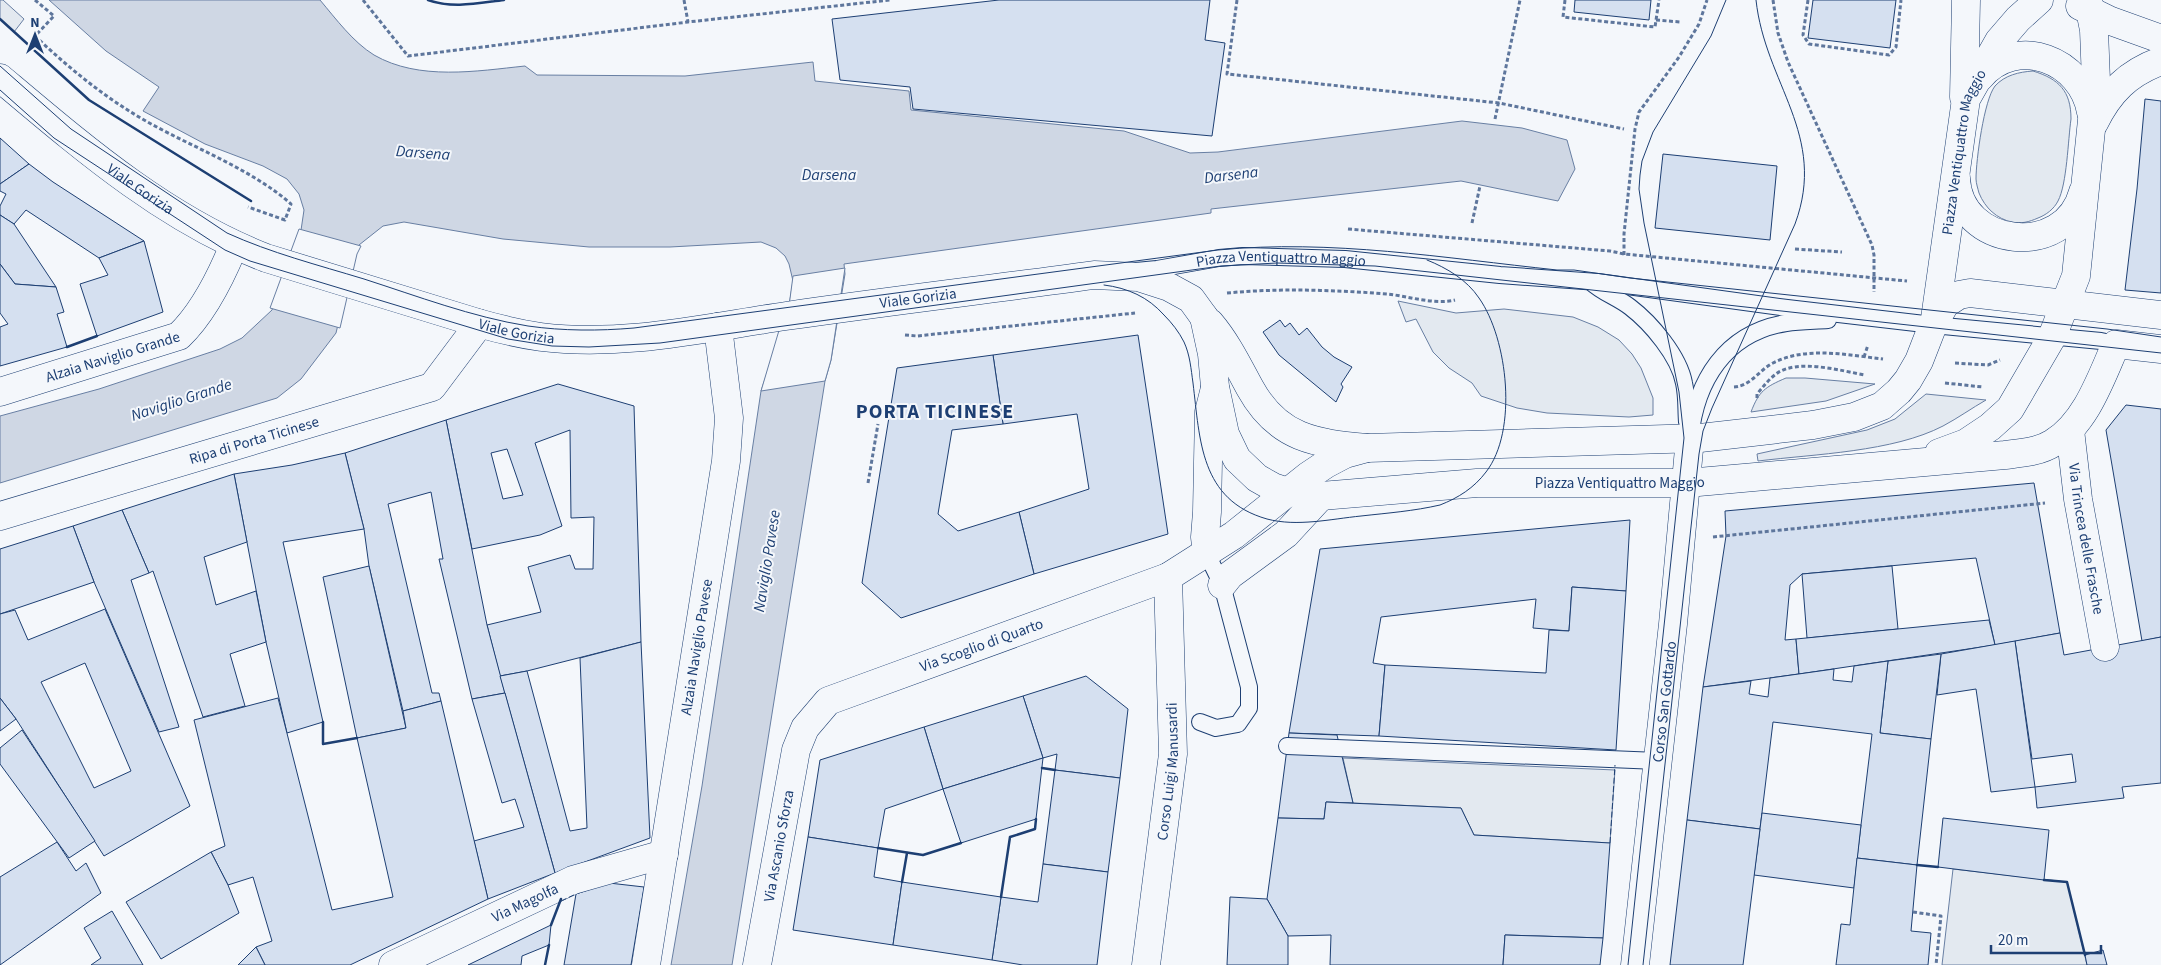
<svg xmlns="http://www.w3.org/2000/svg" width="2161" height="965" viewBox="0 0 2161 965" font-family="'Source Sans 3',sans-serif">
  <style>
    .green { fill: #e3e9f0; stroke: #687fa3 }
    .water { fill: #cfd7e4; stroke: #687fa3 }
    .pier { fill: #f4f7fb; stroke: #687fa3 }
    .building { fill: #d5e0f0; stroke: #1d3f73; fill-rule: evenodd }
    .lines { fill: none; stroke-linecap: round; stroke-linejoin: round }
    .lane-casing { stroke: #1d3f73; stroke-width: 18 }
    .street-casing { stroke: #1d3f73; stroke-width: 29 }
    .secondary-casing { stroke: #1d3f73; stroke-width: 29 }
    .path { stroke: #5e769c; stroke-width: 3; stroke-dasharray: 4 2.5; stroke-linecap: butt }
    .lane { stroke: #f4f7fb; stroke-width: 16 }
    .street { stroke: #f4f7fb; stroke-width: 28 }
    .secondary { stroke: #f4f7fb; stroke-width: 28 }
    .tram { stroke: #1d3f73; stroke-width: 1 }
    .fence { stroke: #1d3f73; stroke-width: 1; stroke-dasharray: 6 2.5; stroke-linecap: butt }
    .wall { stroke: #1d3f73; stroke-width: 2.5 }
    .labels { text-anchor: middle; stroke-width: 4; stroke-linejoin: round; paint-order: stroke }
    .street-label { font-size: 15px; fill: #1d3f73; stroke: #f4f7fb }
    .water-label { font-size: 16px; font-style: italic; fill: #1d3f73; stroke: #f4f7fb }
    .district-label { font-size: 20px; font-weight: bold; letter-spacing: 1px; fill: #1d3f73; stroke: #f4f7fb }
  </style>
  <rect width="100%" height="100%" fill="#f4f7fb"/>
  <!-- green -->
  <g class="green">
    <path d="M 0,0 L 3,0 L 24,19 L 14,32 L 0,19 Z"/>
    <path d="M 2033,71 C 2059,79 2071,91 2071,119 C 2068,140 2067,184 2058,201 C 2054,209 2046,215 2038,218 C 2029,222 2021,224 2012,222 C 1997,219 1985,208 1979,193 C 1978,189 1976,183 1976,179 C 1976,160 1984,100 1995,86 C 2005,75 2019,72 2033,71 Z"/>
    <path d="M 1398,301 L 1456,313 L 1504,309 L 1573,317 L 1598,327 L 1619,340 L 1632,354 L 1641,368 L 1653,398 L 1653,415 L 1629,417 L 1547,413 L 1517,408 L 1481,396 L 1472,383 L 1449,368 L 1433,352 L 1416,319 L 1406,322 Z"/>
    <path d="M 1786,378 L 1805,378 L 1875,384 L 1826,401 L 1751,412 C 1759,391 1765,387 1786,378 Z"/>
    <path d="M 1926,394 L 1986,400 C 1972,408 1958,418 1943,426 C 1893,452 1815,454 1758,461 L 1757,454 L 1867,430 L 1895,419 Z"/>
    <path d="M 1343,758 L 1615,770 L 1610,843 L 1474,835 L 1461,808 L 1353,803 Z"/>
    <path d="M 1953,869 L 2067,882 L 2087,965 L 1942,965 Z"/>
  </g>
  <!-- water -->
  <path class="water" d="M 49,0 L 320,0 C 336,19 353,42 374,55 C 419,81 477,71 525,66 L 537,75 L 685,76 L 813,62 L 815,81 L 909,91 L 911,110 L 1124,131 L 1190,153 L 1218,152 L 1462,121 L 1522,128 L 1567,140 L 1575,169 L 1558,201 L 1461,181 L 1211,209 L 1211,213 L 844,264 L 845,274 L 831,360 L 825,381 L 732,965 L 671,965 L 702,786 L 761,391 L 789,306 L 793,281 L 789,264 L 785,256 L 776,248 L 761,242 L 670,247 L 589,247 L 503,239 L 404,222 L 383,226 L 359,245 L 355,253 L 336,333 L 301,379 L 277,398 L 0,483 L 0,416 L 99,389 L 220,349 L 242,338 L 272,310 L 300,237 L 304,210 L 299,194 L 287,179 L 263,166 L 205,144 L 143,111 L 159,87 L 106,51 Z"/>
  <!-- pier -->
  <g class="pier">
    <path d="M 299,229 L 361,246 L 357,254 L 340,328 L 270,308 Z"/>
    <path d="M 845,268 L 831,360 L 825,381 L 761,391 L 780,327 L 789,306 L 793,276 Z"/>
  </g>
  <!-- building -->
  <g class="building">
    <path d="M 999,0 L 1210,0 L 1205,40 L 1225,43 L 1212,136 L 913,109 L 910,87 L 840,80 L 832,19 Z"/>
    <path d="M 1575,0 L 1651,0 L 1649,20 L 1574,12 Z"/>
    <path d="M 1813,0 L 1896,0 L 1890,48 L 1808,38 Z"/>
    <path d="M 2145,99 L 2161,101 L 2161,293 L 2125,290 L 2137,189 Z"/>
    <path d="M 0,138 L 29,164 L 0,184 Z"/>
    <path d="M 1663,154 L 1777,166 L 1770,240 L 1655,228 Z"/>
    <path d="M 29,164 L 53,182 L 144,241 L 99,258 L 26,210 L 14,224 L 0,215 L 0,206 L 6,194 L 0,191 L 0,184 Z"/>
    <path d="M 0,215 L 14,224 L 56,287 L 15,284 L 0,264 Z"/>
    <path d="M 144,241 L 163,312 L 97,336 L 80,284 L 108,275 L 99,258 Z"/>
    <path d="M 0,264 L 15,284 L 56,287 L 64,312 L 57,314 L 67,347 L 0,366 L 0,327 L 8,324 L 0,313 Z"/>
    <path d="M 1280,320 L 1285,327 L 1290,323 L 1299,335 L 1307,328 L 1322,347 L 1334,357 L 1352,367 L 1341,384 L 1343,387 L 1336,402 L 1279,355 L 1263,332 Z"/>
    <path d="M 1138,335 L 1168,534 L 1034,574 L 1019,512 L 1089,489 L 1077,414 L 1003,424 L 993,355 Z"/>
    <path d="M 993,355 L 1003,424 L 952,430 L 938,514 L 958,531 L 1019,512 L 1034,574 L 901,618 L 862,583 L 897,368 Z"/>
    <path d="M 558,384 L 634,406 L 641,642 L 527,671 L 500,676 L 487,625 L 541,612 L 528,567 L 570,555 L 575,569 L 593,569 L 594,517 L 571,518 L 570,430 L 535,443 L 562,526 L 540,535 L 472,549 L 446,420 ZM 507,449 L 523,495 L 503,499 L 491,453 Z"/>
    <path d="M 2126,405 L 2161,409 L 2161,637 L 2142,641 L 2106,430 Z"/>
    <path d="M 446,420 L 487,625 L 505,693 L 472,699 L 439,559 L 443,559 L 431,492 L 388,504 L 432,693 L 439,693 L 441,701 L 403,711 L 369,566 L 364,529 L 345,453 Z"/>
    <path d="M 345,453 L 364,529 L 283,542 L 323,722 L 287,733 L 266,642 L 234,474 L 292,465 Z"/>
    <path d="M 234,474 L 247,542 L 204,557 L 216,605 L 256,591 L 266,642 L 230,654 L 245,706 L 203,717 L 153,571 L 149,573 L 122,510 Z"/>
    <path d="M 2034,483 L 2060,633 L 1995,645 L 1976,558 L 1802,574 L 1790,585 L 1785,640 L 1796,639 L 1799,674 L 1703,687 L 1726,536 L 1725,511 Z"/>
    <path d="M 122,510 L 149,573 L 131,580 L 179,727 L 159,732 L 94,582 L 73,526 Z"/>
    <path d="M 1630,520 L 1626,591 L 1572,587 L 1569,631 L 1533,628 L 1536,599 L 1381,617 L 1373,663 L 1385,665 L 1379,736 L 1289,733 L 1320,549 Z"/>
    <path d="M 73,526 L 94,582 L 0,614 L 0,549 Z"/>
    <path d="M 369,566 L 406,728 L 357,738 L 323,577 Z"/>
    <path d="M 1892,566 L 1898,629 L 1807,638 L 1802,574 Z"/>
    <path d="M 1572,587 L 1626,591 L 1616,750 L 1379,736 L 1385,665 L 1546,673 L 1549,630 L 1569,631 Z"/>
    <path d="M 105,609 L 190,806 L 104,856 L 16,719 L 0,698 L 0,614 L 15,610 L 28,640 ZM 85,663 L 131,771 L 94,788 L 41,682 Z"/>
    <path d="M 1989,620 L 1995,645 L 1799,674 L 1796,639 Z"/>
    <path d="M 2060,633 L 2064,655 L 2161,637 L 2161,783 L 2122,787 L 2124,798 L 2037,808 L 2035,787 L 2076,782 L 2072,754 L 2032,759 L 2015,641 Z"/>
    <path d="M 2015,641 L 2035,787 L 1991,792 L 1976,689 L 1937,695 L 1941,654 Z"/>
    <path d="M 641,642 L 650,838 L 555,873 L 500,676 L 527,671 L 570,831 L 587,828 L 580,658 Z"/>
    <path d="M 1941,654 L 1931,739 L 1880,733 L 1888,661 Z"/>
    <path d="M 1888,661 L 1880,733 L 1931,739 L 1917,865 L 1857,858 L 1872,734 L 1773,722 L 1760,829 L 1687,820 L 1703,687 L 1751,681 L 1749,694 L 1768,697 L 1770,678 L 1834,669 L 1833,680 L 1852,682 L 1854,666 Z"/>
    <path d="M 1086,676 L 1128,709 L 1120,778 L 1055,770 L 1057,754 L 1043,758 L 1023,696 Z"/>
    <path d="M 505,693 L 555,873 L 488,899 L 474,841 L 524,827 L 515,799 L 502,803 L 472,699 Z"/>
    <path d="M 1023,696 L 1043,758 L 943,789 L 924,727 Z"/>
    <path d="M 0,698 L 16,719 L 0,731 Z"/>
    <path d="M 278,698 L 332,910 L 393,897 L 357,738 L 406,728 L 403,711 L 441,701 L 488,899 L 350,965 L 265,965 L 256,947 L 272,941 L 253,877 L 228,885 L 211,852 L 225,846 L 194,720 Z"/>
    <path d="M 924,727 L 943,789 L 885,809 L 878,848 L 808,837 L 820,760 Z"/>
    <path d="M 22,730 L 95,841 L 69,858 L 0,764 L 0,748 Z"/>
    <path d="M 1289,733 L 1337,735 L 1353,803 L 1326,802 L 1324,819 L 1278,818 Z"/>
    <path d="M 1043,758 L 1036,819 L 961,843 L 943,789 Z"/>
    <path d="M 1055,770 L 1120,778 L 1108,872 L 1043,864 Z"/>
    <path d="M 1326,802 L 1461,808 L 1474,835 L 1610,843 L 1603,938 L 1505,935 L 1503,965 L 1330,965 L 1331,935 L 1288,936 L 1267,899 L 1278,818 L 1324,819 Z"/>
    <path d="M 1762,813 L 1861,825 L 1854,888 L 1754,875 Z"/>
    <path d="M 1943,818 L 2049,830 L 2044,880 L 1938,867 Z"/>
    <path d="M 1687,820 L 1760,829 L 1743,965 L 1670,965 Z"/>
    <path d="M 808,837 L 878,848 L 874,877 L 902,882 L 893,945 L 793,930 Z"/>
    <path d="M 57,842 L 76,871 L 86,863 L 101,893 L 0,965 L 0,877 Z"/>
    <path d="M 211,852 L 228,885 L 239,913 L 161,959 L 126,902 Z"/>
    <path d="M 1857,858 L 1917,865 L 1911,931 L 1931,933 L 1928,965 L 1836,965 L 1841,924 L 1850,925 Z"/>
    <path d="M 1043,864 L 1108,872 L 1097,965 L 1023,965 L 992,960 L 1001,897 L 1038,902 Z"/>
    <path d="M 902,882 L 1001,897 L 992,960 L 893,945 Z"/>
    <path d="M 609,883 L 644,887 L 631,965 L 564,965 L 576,894 Z"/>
    <path d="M 1230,897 L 1267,899 L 1288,936 L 1288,965 L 1227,965 Z"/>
    <path d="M 112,911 L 143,965 L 91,965 L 101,958 L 84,928 Z"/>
    <path d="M 551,925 L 549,945 L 522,956 L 521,965 L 468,965 Z"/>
    <path d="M 1505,935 L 1603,938 L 1600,965 L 1503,965 Z"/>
    <path d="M 256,947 L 265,965 L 238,965 Z"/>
    <path d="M 2103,950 L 2107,965 L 2087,965 L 2085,955 Z"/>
  </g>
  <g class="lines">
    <!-- lane casing -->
    <g class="lane-casing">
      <g id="lane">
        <path id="s1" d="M 1136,271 L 1157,269 L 1219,258 L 1243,256 L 1345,259 L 1500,275 L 1598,282 L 1787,308 L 1933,325 L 2101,341 L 2116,344"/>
        <path d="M 1591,282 C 1603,293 1617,297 1630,307 C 1651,323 1679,356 1684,383 C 1687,396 1686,409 1687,422"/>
        <path d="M 1690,438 C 1696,381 1725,333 1786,323 C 1800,321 1814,321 1828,320"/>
        <path d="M 1200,722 L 1216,728 L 1238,724 L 1249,708 L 1249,687 L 1222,585 L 1207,554"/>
        <path d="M 1287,746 L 1658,761"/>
      </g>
    </g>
    <!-- street casing -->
    <g class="street-casing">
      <g id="street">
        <path id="s2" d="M 0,78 C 82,147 165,219 266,258 L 478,323 C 499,329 520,334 541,337 C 624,347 704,328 786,316 C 889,301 992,289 1094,275 L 1138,277 L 1169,287 L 1191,299 L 1204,317"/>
        <path id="s3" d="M 0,392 L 179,336 C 204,312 221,277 234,245"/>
        <path id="s4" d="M 2070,430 L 2078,499 L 2105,647"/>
        <path id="s5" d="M 0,516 L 432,387 L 474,331 L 478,323"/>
        <path d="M 1207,554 L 1205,537 L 1207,512 L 1209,412 L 1215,388"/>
        <path d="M 1222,585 L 1230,575 L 1286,534 L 1321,496"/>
        <path id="s6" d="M 393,965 L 573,880 L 664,854"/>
        <path id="s7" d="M 646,965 L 726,461 L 729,418 L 718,327"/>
        <path id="s8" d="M 757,965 L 796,750 L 805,728 L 828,701 L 1168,577 L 1234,535 L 1308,476 L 1326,464 L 1345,454 L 1367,448"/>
        <path id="s9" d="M 1146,965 L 1173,754 L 1168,577"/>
      </g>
    </g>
    <!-- secondary casing -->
    <g class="secondary-casing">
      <g id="secondary">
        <path d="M 2080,6 L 2111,21 L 2161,39"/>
        <path d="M 1980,77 C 2017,34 2082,60 2091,112"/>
        <path d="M 1964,97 L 1966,0"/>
        <path d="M 2094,123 C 2109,92 2128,73 2161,61"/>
        <path d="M 1956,178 C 1959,248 2065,260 2083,192"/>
        <path id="s10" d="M 1204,317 L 1212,354 L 1215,387 L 1225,434 L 1237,459 L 1257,478 L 1273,487 L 1288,492 L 1321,496 L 1477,483 L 1687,483 L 2005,455 C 2021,453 2039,452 2053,443 C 2086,423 2101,378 2116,344 L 2161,349"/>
        <path id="s11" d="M 1935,319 L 1966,99 L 1999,41 L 2018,19 L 2039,0"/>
        <path d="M 1210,323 C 1227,343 1238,366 1250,388 C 1278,439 1315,443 1367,448 L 1700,438 L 1813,425 L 1854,417 L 1882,406 L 1899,391 L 1908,380 L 1919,361 L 1933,325 L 1945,304 L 1959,295 L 1970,293 L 2161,315"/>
        <path d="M 1939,453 L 1966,443 L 1990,427 L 2010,409 L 2052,337 L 2076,276 L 2096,81 L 2094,30 L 2088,0"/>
        <path id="s12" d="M 1635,965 L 1673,624 L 1690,438"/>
      </g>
    </g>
    <!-- path -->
    <g class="path">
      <path d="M 35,0 L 54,16 L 35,36 C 71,70 109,101 153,125 C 197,149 254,171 291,204 L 285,220 L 248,207"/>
      <path d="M 363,0 L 408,56 L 688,22 L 890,0"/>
      <path d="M 684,0 L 688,22"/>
      <path d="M 1237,0 L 1227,74 L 1499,103 L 1624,129"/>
      <path d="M 1565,0 L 1563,17 L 1655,27 L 1659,0"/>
      <path d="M 1773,0 L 1778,33 L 1788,62 L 1872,245 L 1874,255 L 1874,292"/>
      <path d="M 1808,0 L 1803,35 L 1809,44 L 1889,55 L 1896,47 L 1901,0"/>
      <path d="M 1656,20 L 1680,22"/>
      <path d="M 1495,119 L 1520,0"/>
      <path d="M 1472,223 L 1480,186"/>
      <path d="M 1348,229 L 1610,251 L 1624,254 L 1907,281"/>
      <path d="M 1795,249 L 1842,252"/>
      <path d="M 1624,255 L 1624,234 L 1635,129 L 1639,112 L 1679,57 L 1699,24 L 1707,0"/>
      <path d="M 1227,293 C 1280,288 1334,290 1387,294 C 1408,296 1433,305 1455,300"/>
      <path d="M 905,335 L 917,336 L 1135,313"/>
      <path d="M 1864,357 L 1868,345"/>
      <path d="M 1955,363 L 1988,365 L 2000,360"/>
      <path d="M 1945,383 L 1983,387"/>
      <path d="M 1734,387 C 1751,386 1759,370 1773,363 C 1806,346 1848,355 1883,359"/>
      <path d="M 1757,398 L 1757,394 C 1763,387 1769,379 1776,374 C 1797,358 1842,371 1865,375"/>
      <path d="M 868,483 L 878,424"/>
      <path d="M 1713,537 L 2045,503"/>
      <path d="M 1913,912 L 1941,916 L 1936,965"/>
    </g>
    <!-- lane -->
    <use href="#lane" class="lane"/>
    <!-- street -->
    <use href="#street" class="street"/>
    <!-- secondary -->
    <use href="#secondary" class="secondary"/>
    <!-- tram -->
    <g class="tram">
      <path d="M 0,66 L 71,129 L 227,233 C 271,253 318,265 364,279 C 417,296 472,317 528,326 C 563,331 599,331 634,328 L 1218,250 C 1331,239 1444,258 1557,270 L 1574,270 L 1630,278 L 2107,329 L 2161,337"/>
      <path d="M 0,90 L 54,138 L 225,250 L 250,261 L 508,339 L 552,346 L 589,347 L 660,343 L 1221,266 L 1277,263 L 1375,266 L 2161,353"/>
      <path d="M 1104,285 C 1128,288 1148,297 1164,315 C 1172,323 1179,332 1184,342 C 1190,355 1191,369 1193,383 C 1200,440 1200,500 1267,519 C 1297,527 1331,519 1361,516 C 1388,513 1414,511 1440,505 C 1458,498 1474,488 1486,472 C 1518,431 1508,339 1479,298 C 1467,280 1447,268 1427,260"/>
      <path d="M 1628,965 L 1684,438 L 1679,392 L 1644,223 L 1639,189 L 1640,175 L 1642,161 L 1653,132 L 1711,36 L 1726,0"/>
      <path d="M 1643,965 L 1699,454 L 1703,431 L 1712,408 L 1795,224 C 1828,135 1765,84 1756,0"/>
    </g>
    <!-- fence -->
    <g class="fence">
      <path d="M 1610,843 L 1615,765"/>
      <path d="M 561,901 L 576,894"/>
    </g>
    <!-- wall -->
    <g class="wall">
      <path d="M 428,0 C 453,9 479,3 504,0"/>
      <path d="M 0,19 L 89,100 L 251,201"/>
      <path d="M 67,347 L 97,336"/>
      <path d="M 323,722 L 323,744 L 357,738"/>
      <path d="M 1042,768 L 1055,770"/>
      <path d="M 878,848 L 923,855 L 961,843"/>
      <path d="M 1917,865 L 1938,867"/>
      <path d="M 2044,880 L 2067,882 L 2085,955"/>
      <path d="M 902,882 L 907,853"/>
      <path d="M 1001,897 L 1010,837 L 1035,829 L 1036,819"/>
      <path d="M 551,925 L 561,899"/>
      <path d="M 545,965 L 549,945"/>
    </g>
  </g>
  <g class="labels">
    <!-- street labels -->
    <g class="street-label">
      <text dy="5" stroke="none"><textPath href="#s11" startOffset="170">Piazza Ventiquattro Maggio</textPath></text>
      <text dy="5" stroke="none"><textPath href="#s2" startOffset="179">Viale Gorizia</textPath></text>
      <text dy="5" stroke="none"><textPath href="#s1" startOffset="146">Piazza Ventiquattro Maggio</textPath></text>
      <text dy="5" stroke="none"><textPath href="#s2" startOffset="989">Viale Gorizia</textPath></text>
      <text dy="5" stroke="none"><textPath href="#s2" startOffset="584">Viale Gorizia</textPath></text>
      <text dy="5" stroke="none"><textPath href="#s3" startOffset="118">Alzaia Naviglio Grande</textPath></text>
      <text dy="5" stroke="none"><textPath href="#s5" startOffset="265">Ripa di Porta Ticinese</textPath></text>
      <text dy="5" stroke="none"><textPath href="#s10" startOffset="541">Piazza Ventiquattro Maggio</textPath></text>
      <text dy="5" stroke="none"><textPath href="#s4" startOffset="110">Via Trincea delle Frasche</textPath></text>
      <text dy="5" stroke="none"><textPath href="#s8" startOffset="441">Via Scoglio di Quarto</textPath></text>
      <text dy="5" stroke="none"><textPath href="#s7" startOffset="322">Alzaia Naviglio Pavese</textPath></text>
      <text dy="5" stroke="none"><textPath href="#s12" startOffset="265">Corso San Gottardo</textPath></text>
      <text dy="5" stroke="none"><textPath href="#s9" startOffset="195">Corso Luigi Manusardi</textPath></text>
      <text dy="5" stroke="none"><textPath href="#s8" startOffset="121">Via Ascanio Sforza</textPath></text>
      <text dy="5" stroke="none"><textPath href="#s6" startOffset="146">Via Magolfa</textPath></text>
    </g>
    <!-- water labels -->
    <g class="water-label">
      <text transform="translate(423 152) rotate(4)" y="6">Darsena</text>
      <text x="829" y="180">Darsena</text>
      <text transform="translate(1231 174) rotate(-7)" y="6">Darsena</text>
      <text transform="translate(181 399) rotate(-18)" y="6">Naviglio Grande</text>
      <text transform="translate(766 561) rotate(-81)" y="6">Naviglio Pavese</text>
    </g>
    <!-- district labels -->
    <g class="district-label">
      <text x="935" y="418">PORTA TICINESE</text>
    </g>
  </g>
  <!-- north arrow -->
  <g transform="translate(35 35)" stroke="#f4f7fb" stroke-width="4" paint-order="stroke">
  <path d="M0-4L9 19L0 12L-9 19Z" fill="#1d3f73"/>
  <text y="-8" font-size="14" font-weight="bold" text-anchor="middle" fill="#1d3f73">N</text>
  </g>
  <!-- scale -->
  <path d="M1991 945v8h110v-8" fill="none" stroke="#1d3f73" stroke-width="2.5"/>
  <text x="1998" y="945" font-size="15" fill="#1d3f73" stroke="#f4f7fb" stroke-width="4" paint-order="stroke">20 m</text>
</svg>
